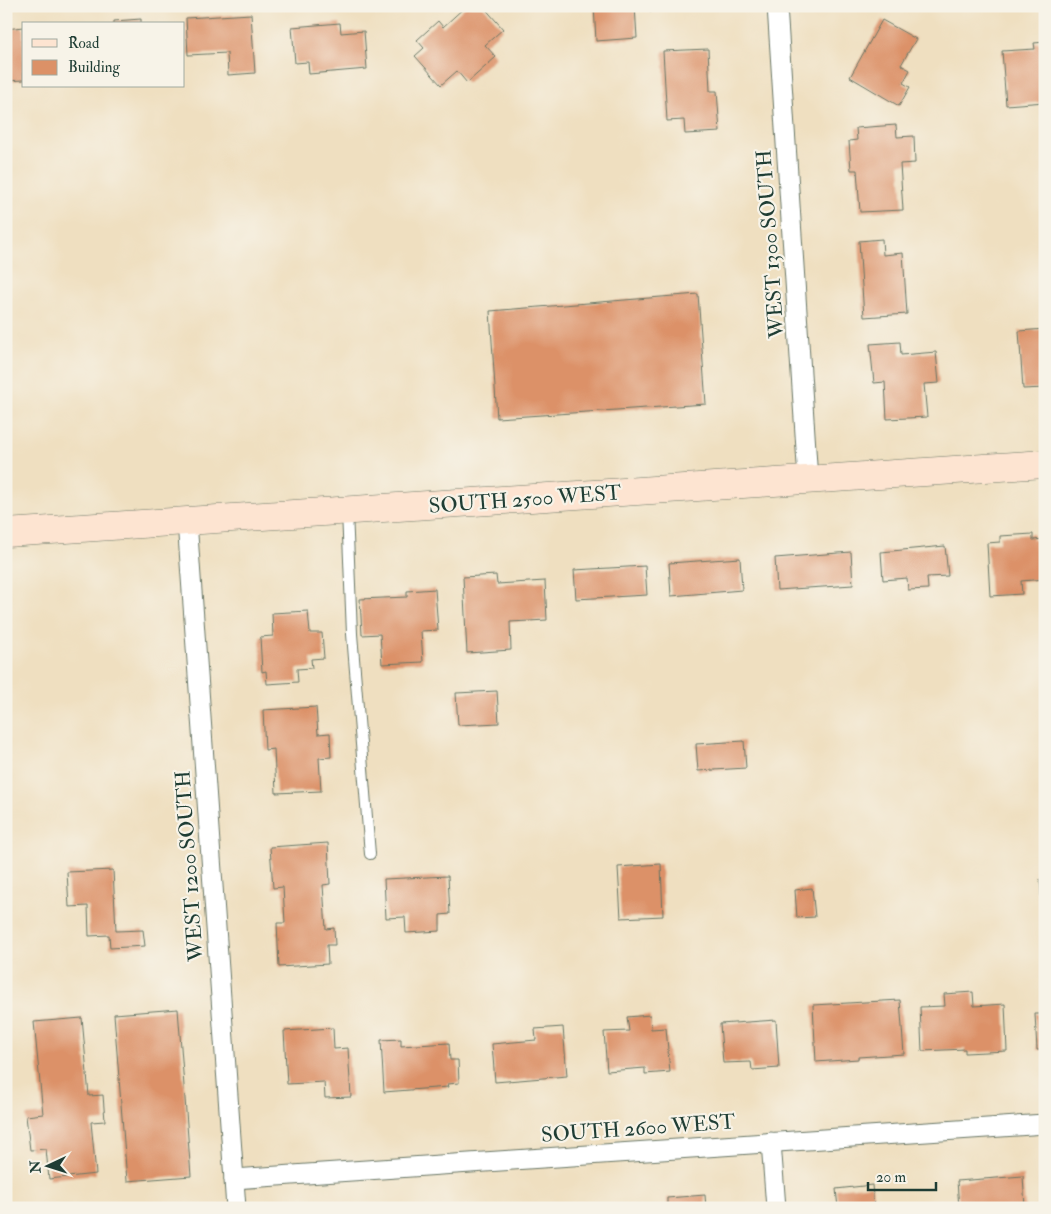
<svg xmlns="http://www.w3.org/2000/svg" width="1051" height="1214" viewBox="0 0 1051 1214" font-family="'IM FELL Double Pica',serif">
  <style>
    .building { fill: #dc9167 }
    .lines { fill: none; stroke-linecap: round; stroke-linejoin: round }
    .lane-casing { stroke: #687665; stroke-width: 12 }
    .street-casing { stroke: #687665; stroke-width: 21 }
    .secondary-casing { stroke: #687665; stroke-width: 29 }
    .lane { stroke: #fff; stroke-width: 10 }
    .street { stroke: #fff; stroke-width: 19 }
    .secondary { stroke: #fde4d1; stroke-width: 28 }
    .labels { text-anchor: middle; stroke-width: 4.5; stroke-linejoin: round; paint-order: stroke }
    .street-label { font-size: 21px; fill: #1f3d34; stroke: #f7f3e8 }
  </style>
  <rect width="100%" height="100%" fill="#f7f3e8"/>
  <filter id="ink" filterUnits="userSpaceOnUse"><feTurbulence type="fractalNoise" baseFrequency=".02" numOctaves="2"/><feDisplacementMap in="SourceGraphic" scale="10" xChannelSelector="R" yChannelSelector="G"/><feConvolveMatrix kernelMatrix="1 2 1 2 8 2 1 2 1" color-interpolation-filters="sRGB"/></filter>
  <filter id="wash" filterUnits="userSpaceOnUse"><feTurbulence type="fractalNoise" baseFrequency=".0096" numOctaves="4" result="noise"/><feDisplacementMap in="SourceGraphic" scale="20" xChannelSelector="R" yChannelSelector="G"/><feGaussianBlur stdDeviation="1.12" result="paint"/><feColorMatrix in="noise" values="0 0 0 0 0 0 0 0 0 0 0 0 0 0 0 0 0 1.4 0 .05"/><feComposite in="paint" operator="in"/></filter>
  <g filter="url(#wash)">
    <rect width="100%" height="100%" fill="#efdfc0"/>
    <g id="blocks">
      <!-- building -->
      <g class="building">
        <path d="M 466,6 L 483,6 L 503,29 L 485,45 L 496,57 L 467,83 L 457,71 L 441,85 L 415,56 L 424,48 L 417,40 L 438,21 L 443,27 Z"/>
        <path d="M 594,6 L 635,6 L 637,38 L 596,41 Z"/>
        <path d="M 650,6 L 692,6 L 692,8 L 650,11 Z"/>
        <path d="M 251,14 L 255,73 L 228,75 L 227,53 L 188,55 L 186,18 Z"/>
        <path d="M 141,19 L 141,24 L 114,24 L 114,21 Z"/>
        <path d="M 882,20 L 916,39 L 901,65 L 910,70 L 903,83 L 910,87 L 899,106 L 850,77 Z"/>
        <path d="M 340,23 L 341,33 L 364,31 L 367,69 L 309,74 L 308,62 L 295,63 L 292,27 Z"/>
        <path d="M 23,27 L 24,80 L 6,81 L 6,29 Z"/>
        <path d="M 1045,42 L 1045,102 L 1006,105 L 1002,51 L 1035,49 L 1034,43 Z"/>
        <path d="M 708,49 L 710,91 L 717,91 L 720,132 L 685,134 L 684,120 L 667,121 L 663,51 Z"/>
        <path d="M 896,125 L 897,137 L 914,136 L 915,163 L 900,164 L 903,210 L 860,212 L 857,170 L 851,170 L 849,141 L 857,140 L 856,128 Z"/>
        <path d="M 882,239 L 883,255 L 903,253 L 907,314 L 864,317 L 859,241 Z"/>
        <path d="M 698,294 L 706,404 L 497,418 L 490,311 Z"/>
        <path d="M 1045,329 L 1045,388 L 1023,389 L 1019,331 Z"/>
        <path d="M 900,342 L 901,355 L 936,352 L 939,383 L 924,384 L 927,417 L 887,419 L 885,382 L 874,383 L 870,344 Z"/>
        <path d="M 1033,534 L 1033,540 L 1045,539 L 1045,579 L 1021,581 L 1022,594 L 990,596 L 987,543 L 1000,542 L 1000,536 Z"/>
        <path d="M 945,546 L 948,576 L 927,577 L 928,589 L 908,590 L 907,578 L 883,580 L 881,552 Z"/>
        <path d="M 851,552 L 853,585 L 777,590 L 775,558 Z"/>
        <path d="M 740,558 L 742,590 L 671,596 L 669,563 Z"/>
        <path d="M 645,566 L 647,595 L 576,599 L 574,570 Z"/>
        <path d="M 496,575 L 497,584 L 545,581 L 547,620 L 510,622 L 511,650 L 467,653 L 463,577 Z"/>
        <path d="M 435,589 L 438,630 L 421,631 L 423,662 L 382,664 L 380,634 L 362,635 L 360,599 L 407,597 L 407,591 Z"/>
        <path d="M 308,611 L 310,633 L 322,633 L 324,658 L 311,659 L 312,668 L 297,669 L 298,682 L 267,684 L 266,671 L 262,672 L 260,637 L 273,636 L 272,613 Z"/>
        <path d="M 497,691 L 499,723 L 458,725 L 456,693 Z"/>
        <path d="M 316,707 L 318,734 L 330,733 L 331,757 L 319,758 L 321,791 L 276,793 L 274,749 L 265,750 L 263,710 Z"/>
        <path d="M 744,741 L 746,768 L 698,771 L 696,744 Z"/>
        <path d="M 328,843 L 330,884 L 323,885 L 326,929 L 334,928 L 335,945 L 327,945 L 328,964 L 279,967 L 277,923 L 285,923 L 283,887 L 273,888 L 270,847 Z"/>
        <path d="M 661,864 L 663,916 L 621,918 L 618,867 Z"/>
        <path d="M 113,870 L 116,931 L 143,930 L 145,946 L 110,948 L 109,935 L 89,936 L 88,906 L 69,907 L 67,872 Z"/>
        <path d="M 448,876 L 450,914 L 440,915 L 440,931 L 406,933 L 405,917 L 386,918 L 384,879 Z"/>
        <path d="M 1040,879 L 1045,879 L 1045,924 L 1043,924 Z"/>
        <path d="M 812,888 L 815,917 L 797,918 L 795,890 Z"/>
        <path d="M 973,992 L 974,1006 L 1005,1004 L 1007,1051 L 965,1053 L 965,1049 L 922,1051 L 920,1007 L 945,1006 L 944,994 Z"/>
        <path d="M 900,1000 L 904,1054 L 858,1057 L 858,1059 L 816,1062 L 813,1005 Z"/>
        <path d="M 178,1009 L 191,1176 L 127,1181 L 114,1014 Z"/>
        <path d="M 1035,1014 L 1045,1014 L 1045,1050 L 1037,1050 Z"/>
        <path d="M 650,1015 L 651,1029 L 666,1028 L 670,1072 L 645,1074 L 645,1068 L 607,1071 L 604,1032 L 629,1031 L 627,1017 Z"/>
        <path d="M 82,1018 L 89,1096 L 103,1095 L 105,1121 L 91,1122 L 96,1174 L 49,1179 L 46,1149 L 30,1150 L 26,1116 L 43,1114 L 34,1022 Z"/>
        <path d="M 776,1020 L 779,1068 L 752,1070 L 751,1062 L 723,1063 L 720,1024 Z"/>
        <path d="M 563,1027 L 567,1076 L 495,1082 L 492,1044 L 536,1040 L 535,1029 Z"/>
        <path d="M 333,1028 L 334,1049 L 348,1048 L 351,1097 L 325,1098 L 324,1082 L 287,1084 L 284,1031 Z"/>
        <path d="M 401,1039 L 401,1046 L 449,1043 L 450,1060 L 458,1060 L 459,1083 L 447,1084 L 448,1087 L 384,1092 L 381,1040 Z"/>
        <path d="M 1023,1176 L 1025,1208 L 959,1208 L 957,1181 Z"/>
        <path d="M 872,1185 L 874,1208 L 838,1208 L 836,1189 Z"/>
        <path d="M 705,1195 L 706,1208 L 667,1208 L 667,1198 Z"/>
      </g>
    </g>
  </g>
  <g filter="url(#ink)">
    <use href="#blocks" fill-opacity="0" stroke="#687665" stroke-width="1"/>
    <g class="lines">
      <!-- lane casing -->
      <g class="lane-casing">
        <path id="lane" d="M 347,511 L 352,634 L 370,854"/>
      </g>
      <!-- street casing -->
      <g class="street-casing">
        <g id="street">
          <path d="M 777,6 L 808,480"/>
          <path d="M 187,521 L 236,1208"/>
          <path d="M 771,1142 L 776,1208"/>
          <path d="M 234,1179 L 1045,1124"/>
        </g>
      </g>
      <!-- secondary casing -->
      <g class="secondary-casing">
        <path id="secondary" d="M 6,533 L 1045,464"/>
      </g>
      <!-- lane -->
      <use href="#lane" class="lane"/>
      <!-- street -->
      <use href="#street" class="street"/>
      <!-- secondary -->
      <use href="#secondary" class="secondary"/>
    </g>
  </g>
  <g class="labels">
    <!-- street labels -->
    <g class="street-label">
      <text transform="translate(770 244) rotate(-94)" y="7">WEST 1300 SOUTH</text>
      <text transform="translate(525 499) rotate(-4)" y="7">SOUTH 2500 WEST</text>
      <text transform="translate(189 866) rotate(-94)" y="7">WEST 1200 SOUTH</text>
      <text transform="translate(638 1128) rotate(-4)" y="7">SOUTH 2600 WEST</text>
    </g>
  </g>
  <!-- margin -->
  <rect width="1051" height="1214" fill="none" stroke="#f7f3e8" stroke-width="25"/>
  <!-- legend -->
  <rect x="22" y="22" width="162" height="65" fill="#f7f3e8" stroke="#a1aaa0"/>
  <rect x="32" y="39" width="25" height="8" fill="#fde4d1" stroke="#a1aaa0"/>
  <text x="68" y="48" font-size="15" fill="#1f3d34">Road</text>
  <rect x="32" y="60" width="25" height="15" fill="#dc9167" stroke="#a1aaa0"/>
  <text x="68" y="72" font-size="15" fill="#1f3d34">Building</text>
  <!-- north arrow -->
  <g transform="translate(48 1166) rotate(266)" stroke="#f7f3e8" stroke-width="4" paint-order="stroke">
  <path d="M0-4L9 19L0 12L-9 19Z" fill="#1f3d34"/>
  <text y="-8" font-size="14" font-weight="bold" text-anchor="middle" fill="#1f3d34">N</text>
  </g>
  <!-- scale -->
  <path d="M868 1182v8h68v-8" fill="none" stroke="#1f3d34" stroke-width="2.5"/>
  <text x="876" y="1182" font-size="15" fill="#1f3d34" stroke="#f7f3e8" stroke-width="4" paint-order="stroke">20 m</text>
</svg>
